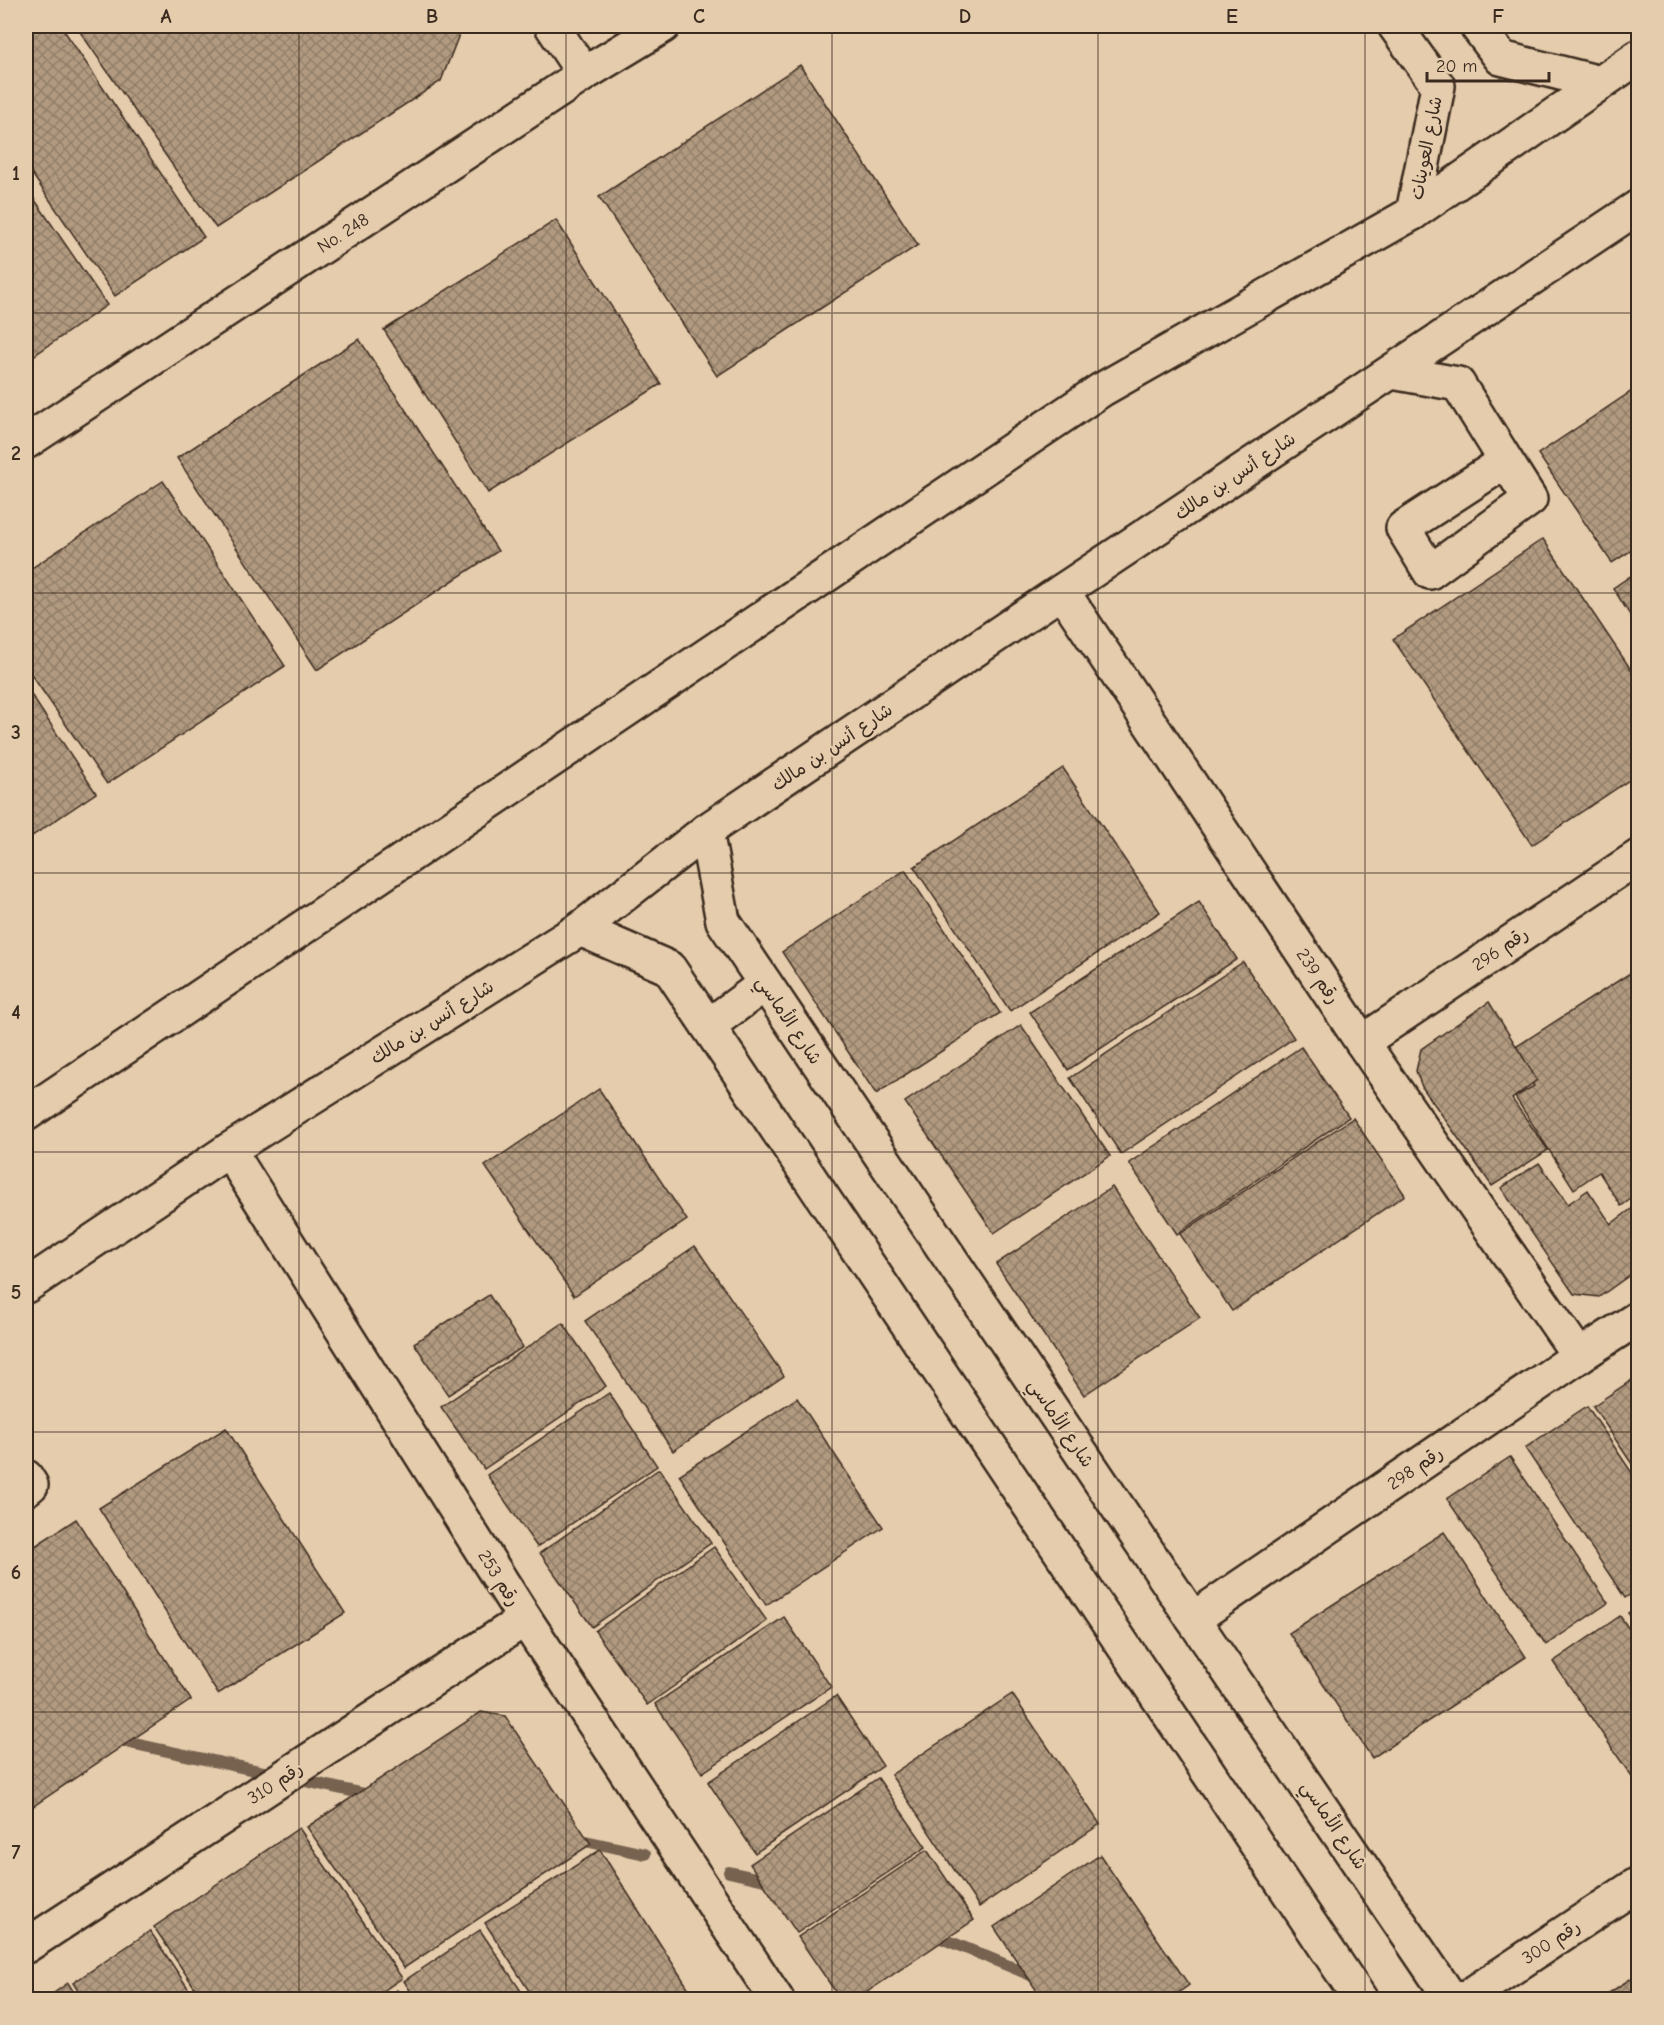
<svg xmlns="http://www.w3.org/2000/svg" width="1664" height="2025" viewBox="0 0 1664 2025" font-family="'Comic Neue','Playpen Sans Arabic',sans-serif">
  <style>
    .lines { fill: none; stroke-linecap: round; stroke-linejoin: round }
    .stream { stroke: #766250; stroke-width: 12 }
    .building { fill: url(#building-cross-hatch); stroke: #3b2a1e; stroke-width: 1.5 }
    .minor-casing { stroke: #3b2a1e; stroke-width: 38 }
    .major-casing { stroke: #3b2a1e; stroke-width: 38 }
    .minor { stroke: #e5ccad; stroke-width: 33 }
    .major { stroke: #e5ccad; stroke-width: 33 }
    .grid { fill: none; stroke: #3b2a1e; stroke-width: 1.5; stroke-opacity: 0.55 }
    .labels { text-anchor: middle; stroke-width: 4.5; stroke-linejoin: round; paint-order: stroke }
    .street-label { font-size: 18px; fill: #3b2a1e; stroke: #e5ccad }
    .neatline { fill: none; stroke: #3b2a1e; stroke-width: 2 }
    .grid-label { font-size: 20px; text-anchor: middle; font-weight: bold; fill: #3b2a1e }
  </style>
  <defs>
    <pattern id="building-cross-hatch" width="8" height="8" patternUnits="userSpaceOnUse" patternTransform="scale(1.5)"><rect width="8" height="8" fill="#b19a80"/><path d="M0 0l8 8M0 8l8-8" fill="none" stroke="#917e68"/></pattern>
  </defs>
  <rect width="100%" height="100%" fill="#e5ccad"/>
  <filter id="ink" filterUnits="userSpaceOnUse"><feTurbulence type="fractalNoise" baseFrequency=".0167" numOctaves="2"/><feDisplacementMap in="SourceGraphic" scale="12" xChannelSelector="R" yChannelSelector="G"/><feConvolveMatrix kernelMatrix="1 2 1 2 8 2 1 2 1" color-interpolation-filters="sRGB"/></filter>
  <g filter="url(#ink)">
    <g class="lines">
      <!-- stream -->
      <g class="stream">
        <path d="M 112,1739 L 374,1796"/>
        <path d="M 576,1839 L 645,1854"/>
        <path d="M 729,1872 L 774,1882"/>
        <path d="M 929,1933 L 1038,1978"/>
      </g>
    </g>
    <!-- building -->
    <g class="building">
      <path d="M 40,26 L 61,26 L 204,237 L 115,296 L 26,165 L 26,35 Z"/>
      <path d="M 76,26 L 456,26 L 460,32 L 441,81 L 216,228 Z"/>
      <path d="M 800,65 L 918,245 L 717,376 L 599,197 Z"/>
      <path d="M 26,187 L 107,305 L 26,361 Z"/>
      <path d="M 556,220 L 661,384 L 488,493 L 384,330 Z"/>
      <path d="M 359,339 L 498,551 L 317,670 L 177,458 Z"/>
      <path d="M 1638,387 L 1638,546 L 1612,563 L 1538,454 Z"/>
      <path d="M 163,481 L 285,666 L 107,784 L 26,667 L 26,572 Z"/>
      <path d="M 1543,539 L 1638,680 L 1638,774 L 1532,845 L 1393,639 Z"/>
      <path d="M 1638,571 L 1638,628 L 1613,588 Z"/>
      <path d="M 26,687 L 96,793 L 26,840 Z"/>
      <path d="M 1063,768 L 1160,912 L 1010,1011 L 914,867 Z"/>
      <path d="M 905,870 L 1000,1013 L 876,1094 L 782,952 Z"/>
      <path d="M 1199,902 L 1237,959 L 1068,1070 L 1030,1012 Z"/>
      <path d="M 1243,962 L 1294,1038 L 1121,1154 L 1070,1078 Z"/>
      <path d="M 1638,968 L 1638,1194 L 1621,1206 L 1599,1172 L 1574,1189 L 1515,1097 L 1534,1086 L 1511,1050 Z"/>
      <path d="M 1489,1002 L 1537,1080 L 1512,1099 L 1548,1150 L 1492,1186 L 1422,1087 L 1416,1071 L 1421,1049 Z"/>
      <path d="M 1021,1025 L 1110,1156 L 994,1233 L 905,1102 Z"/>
      <path d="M 1301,1047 L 1349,1117 L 1177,1234 L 1129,1163 Z"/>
      <path d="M 599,1089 L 687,1220 L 574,1296 L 485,1166 Z"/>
      <path d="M 1353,1118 L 1405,1195 L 1232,1311 L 1180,1234 Z"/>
      <path d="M 1539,1163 L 1568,1204 L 1588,1190 L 1611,1224 L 1638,1204 L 1638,1269 L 1599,1297 L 1574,1294 L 1501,1188 Z"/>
      <path d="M 1112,1187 L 1200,1318 L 1084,1395 L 996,1264 Z"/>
      <path d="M 695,1246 L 784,1376 L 673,1451 L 585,1321 Z"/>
      <path d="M 489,1295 L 523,1347 L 448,1395 L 414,1343 Z"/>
      <path d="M 563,1323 L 606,1386 L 484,1469 L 441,1407 Z"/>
      <path d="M 1638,1376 L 1638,1473 L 1593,1406 Z"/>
      <path d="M 609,1393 L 657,1466 L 537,1547 L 487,1475 Z"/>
      <path d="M 797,1398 L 883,1527 L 766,1605 L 679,1475 Z"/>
      <path d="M 1587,1406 L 1638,1482 L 1638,1589 L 1625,1598 L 1525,1448 Z"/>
      <path d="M 226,1428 L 345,1613 L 218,1694 L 99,1508 Z"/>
      <path d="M 1510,1457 L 1608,1603 L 1546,1645 L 1447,1499 Z"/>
      <path d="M 659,1469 L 711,1543 L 592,1627 L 540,1553 Z"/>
      <path d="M 76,1519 L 191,1700 L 26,1811 L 26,1552 Z"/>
      <path d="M 1444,1532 L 1526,1657 L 1372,1758 L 1289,1633 Z"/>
      <path d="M 714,1547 L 767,1621 L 647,1705 L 595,1631 Z"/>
      <path d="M 1638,1606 L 1638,1628 L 1628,1613 Z"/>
      <path d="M 1620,1616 L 1638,1642 L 1638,1786 L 1553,1662 Z"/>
      <path d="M 784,1617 L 831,1687 L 702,1773 L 655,1704 Z"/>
      <path d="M 1012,1694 L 1100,1824 L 979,1907 L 891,1775 Z"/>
      <path d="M 836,1696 L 883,1766 L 755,1853 L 708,1782 Z"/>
      <path d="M 481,1712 L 505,1716 L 591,1844 L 404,1968 L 307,1827 Z"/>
      <path d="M 878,1778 L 926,1847 L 797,1933 L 750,1864 Z"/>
      <path d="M 299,1828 L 402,1978 L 370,2000 L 203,2000 L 154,1927 Z"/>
      <path d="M 600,1850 L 696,2000 L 535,2000 L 485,1923 Z"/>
      <path d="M 927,1850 L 974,1920 L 855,2000 L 841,2000 L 798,1937 Z"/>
      <path d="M 1100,1855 L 1189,1985 L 1168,2000 L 1043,2000 L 994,1927 Z"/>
      <path d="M 480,1930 L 527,2000 L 416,2000 L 404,1981 Z"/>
      <path d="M 150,1931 L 196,2000 L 84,2000 L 73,1983 Z"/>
      <path d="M 1638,1974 L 1638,2000 L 1598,2000 Z"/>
      <path d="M 68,1983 L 79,2000 L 44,2000 Z"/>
      <path d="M 397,1990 L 403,2000 L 382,2000 Z"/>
    </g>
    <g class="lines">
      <!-- minor casing -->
      <g class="minor-casing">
        <g id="minor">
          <path d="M 552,26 L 584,74"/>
          <path d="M 1395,26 L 1438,86 L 1413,213"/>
          <path d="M 1477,26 L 1501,58 L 1600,83"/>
          <path d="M 1392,372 L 1458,384 L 1506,461 L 1403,528 L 1430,572 L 1530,499 L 1506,461"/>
          <path d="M 26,442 L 584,74 L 663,26"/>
          <path d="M 1062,591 L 1362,1042 L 1579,1356"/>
          <path d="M 706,831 L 723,921 L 1193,1619 L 1452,2000"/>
          <path d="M 580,929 L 669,968 L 1361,2000"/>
          <path d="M 708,1026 L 765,984"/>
          <path d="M 1362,1042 L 1638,857"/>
          <path d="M 229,1150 L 525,1619 L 777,2000"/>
          <path d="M 26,1477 L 31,1485 L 26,1489"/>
          <path d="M 1193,1619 L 1579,1356 L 1638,1318"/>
          <path d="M 26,1946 L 525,1619"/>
          <path d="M 1463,2000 L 1638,1884"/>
        </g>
      </g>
      <!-- major casing -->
      <g class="major-casing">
        <g id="major">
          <path d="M 26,1114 L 1101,390 L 1413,213 L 1638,57"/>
          <path d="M 26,1286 L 229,1150 L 580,929 L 706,831 L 1062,591 L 1638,207"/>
        </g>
      </g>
      <!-- minor -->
      <use href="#minor" class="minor"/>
      <!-- major -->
      <use href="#major" class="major"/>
    </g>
  </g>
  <!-- grid -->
  <path class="grid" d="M 299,26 L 299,2000M 566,26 L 566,2000M 832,26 L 832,2000M 1098,26 L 1098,2000M 1365,26 L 1365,2000M 26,313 L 1638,313M 26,593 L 1638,593M 26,873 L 1638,873M 26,1152 L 1638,1152M 26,1432 L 1638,1432M 26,1712 L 1638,1712"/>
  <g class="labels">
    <!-- street labels -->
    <g class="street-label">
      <text transform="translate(1426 148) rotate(-79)" y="6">شارع العوينات</text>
      <text transform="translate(343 233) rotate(-33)" y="6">No. 248</text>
      <text transform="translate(1235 476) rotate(-34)" y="6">شارع أنس بن مالك</text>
      <text transform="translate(832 747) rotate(-34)" y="6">شارع أنس بن مالك</text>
      <text transform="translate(1500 949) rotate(-34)" y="6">رقم 296</text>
      <text transform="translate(1318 976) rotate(56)" y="6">رقم 239</text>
      <text transform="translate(789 1020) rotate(56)" y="6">شارع الأماسي</text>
      <text transform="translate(432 1022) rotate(-32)" y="6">شارع أنس بن مالك</text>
      <text transform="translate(1061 1423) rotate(56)" y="6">شارع الأماسي</text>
      <text transform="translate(1415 1468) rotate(-34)" y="6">رقم 298</text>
      <text transform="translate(499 1578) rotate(58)" y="6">رقم 253</text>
      <text transform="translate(275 1783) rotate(-33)" y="6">رقم 310</text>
      <text transform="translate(1334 1825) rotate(56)" y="6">شارع الأماسي</text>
      <text transform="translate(1551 1942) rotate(-33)" y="6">رقم 300</text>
    </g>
  </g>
  <!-- margin -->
  <rect width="1664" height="2025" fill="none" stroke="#e5ccad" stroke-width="66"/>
  <!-- scale -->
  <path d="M1427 72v9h122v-9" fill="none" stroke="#3b2a1e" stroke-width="3"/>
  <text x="1436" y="72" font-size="18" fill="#3b2a1e" stroke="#e5ccad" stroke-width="4.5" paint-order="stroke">20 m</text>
  <rect x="33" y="33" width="1598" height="1959" class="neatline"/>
  <g class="grid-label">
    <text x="166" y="23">A</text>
    <text x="432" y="23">B</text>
    <text x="699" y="23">C</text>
    <text x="965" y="23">D</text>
    <text x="1232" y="23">E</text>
    <text x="1498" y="23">F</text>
    <text x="16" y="180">1</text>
    <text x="16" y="460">2</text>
    <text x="16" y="739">3</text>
    <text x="16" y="1019">4</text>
    <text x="16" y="1299">5</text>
    <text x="16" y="1579">6</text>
    <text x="16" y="1859">7</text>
  </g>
</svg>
